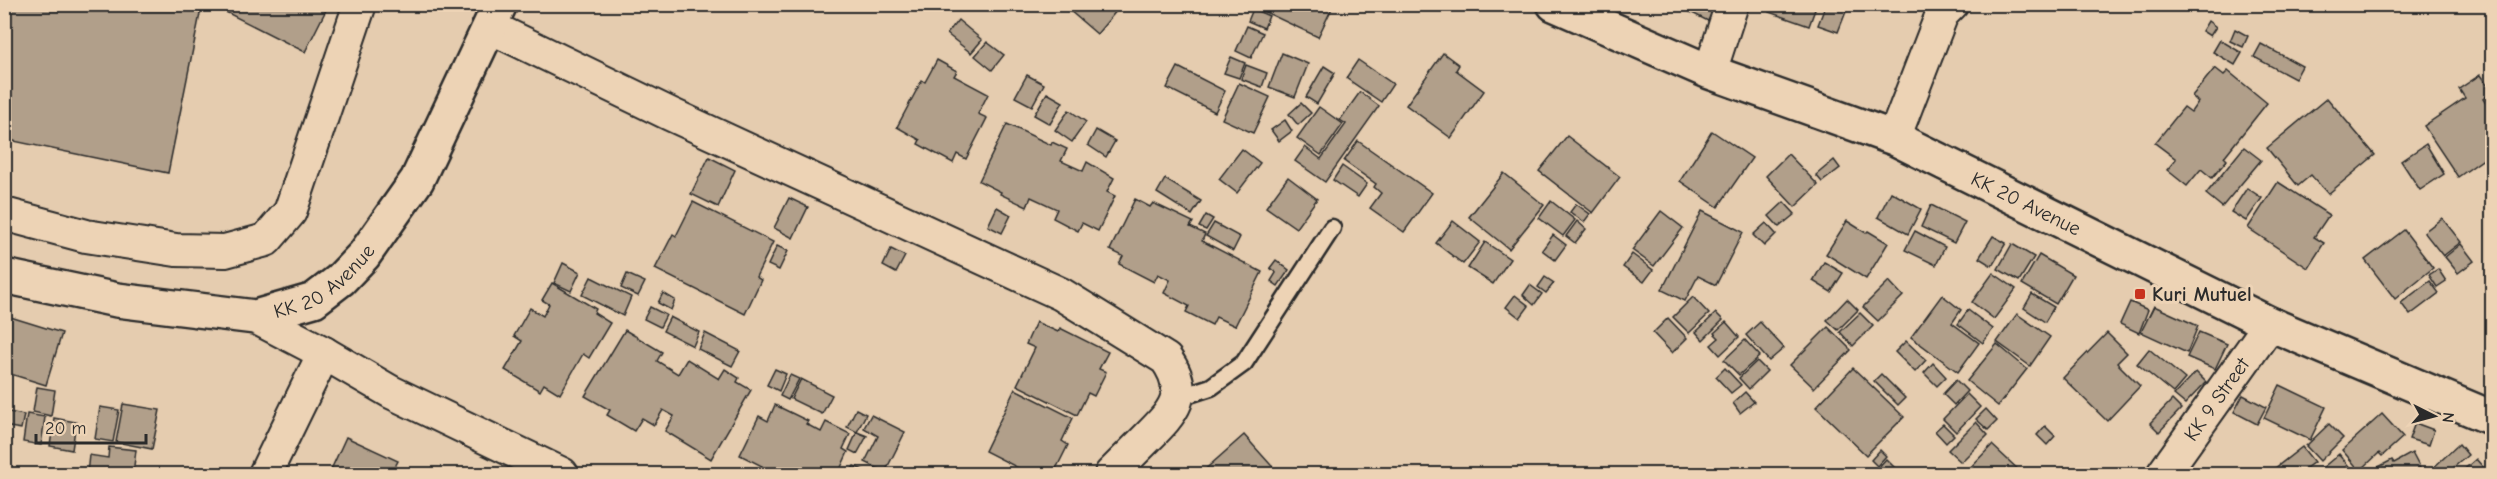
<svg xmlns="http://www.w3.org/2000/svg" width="2497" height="479" viewBox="0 0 2497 479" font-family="'Comic Neue',sans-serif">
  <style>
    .building { fill: #b19f8a; stroke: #2b2b2b; stroke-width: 1.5 }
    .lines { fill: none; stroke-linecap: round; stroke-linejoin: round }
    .lane-casing { stroke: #2b2b2b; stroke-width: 21 }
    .street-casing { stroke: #2b2b2b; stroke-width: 36 }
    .secondary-casing { stroke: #2b2b2b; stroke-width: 38 }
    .lane { stroke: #edd3b5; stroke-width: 16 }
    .street { stroke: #edd3b5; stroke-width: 32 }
    .secondary { stroke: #edd3b5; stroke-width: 33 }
    .poi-dot { fill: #c8321e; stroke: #edd3b5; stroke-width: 2 }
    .labels { text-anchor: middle; stroke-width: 6; stroke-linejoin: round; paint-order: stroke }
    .street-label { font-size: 20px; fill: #2b2b2b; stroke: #edd3b5 }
    .poi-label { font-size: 20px; font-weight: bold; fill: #2b2b2b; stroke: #edd3b5; text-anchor: start }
  </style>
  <rect width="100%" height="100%" fill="#e5ccaf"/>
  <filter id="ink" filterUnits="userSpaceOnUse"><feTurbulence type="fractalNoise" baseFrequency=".0167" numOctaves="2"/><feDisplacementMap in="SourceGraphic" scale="12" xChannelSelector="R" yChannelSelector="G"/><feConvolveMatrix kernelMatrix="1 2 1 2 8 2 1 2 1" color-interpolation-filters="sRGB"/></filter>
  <g filter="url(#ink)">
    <!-- building -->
    <g class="building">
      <path d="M 4,4 L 202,4 L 168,173 L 4,139 Z"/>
      <path d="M 210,4 L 329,4 L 305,52 Z"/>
      <path d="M 1062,4 L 1110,4 L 1117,10 L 1097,34 Z"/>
      <path d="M 1269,4 L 1334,4 L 1318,37 L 1265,12 Z"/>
      <path d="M 1674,4 L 1716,4 L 1708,21 Z"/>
      <path d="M 1771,4 L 1817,4 L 1809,26 L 1769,12 Z"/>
      <path d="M 1826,4 L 1849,4 L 1838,32 L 1818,25 Z"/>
      <path d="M 1253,9 L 1269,16 L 1264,28 L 1248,21 Z"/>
      <path d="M 958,20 L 982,40 L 971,53 L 947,34 Z"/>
      <path d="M 2208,21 L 2216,27 L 2210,36 L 2202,31 Z"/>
      <path d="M 1247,26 L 1263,33 L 1251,58 L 1236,51 Z"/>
      <path d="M 2235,29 L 2248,36 L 2243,47 L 2230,41 Z"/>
      <path d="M 2220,40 L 2242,53 L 2235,65 L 2213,52 Z"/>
      <path d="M 987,42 L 1004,55 L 992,70 L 975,56 Z"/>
      <path d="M 2261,44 L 2302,66 L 2295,79 L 2254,57 Z"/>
      <path d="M 1282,53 L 1308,64 L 1295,97 L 1269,87 Z"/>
      <path d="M 1443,53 L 1459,65 L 1456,70 L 1484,91 L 1451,138 L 1406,105 Z"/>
      <path d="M 1231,57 L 1245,63 L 1239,78 L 1224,73 Z"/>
      <path d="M 937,60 L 957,71 L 954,76 L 988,94 L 978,114 L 987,118 L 966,159 L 957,154 L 953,163 L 918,144 L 920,140 L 897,127 L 922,80 L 925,82 Z"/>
      <path d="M 1358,60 L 1393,84 L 1381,102 L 1346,78 Z"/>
      <path d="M 1246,65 L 1267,73 L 1262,87 L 1241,79 Z"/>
      <path d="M 1324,66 L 1335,73 L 1317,104 L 1306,97 Z"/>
      <path d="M 1178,67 L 1225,91 L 1215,112 L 1167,88 Z"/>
      <path d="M 2215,68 L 2224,75 L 2228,71 L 2267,103 L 2224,157 L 2227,160 L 2212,178 L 2201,169 L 2187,186 L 2167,170 L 2176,159 L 2155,143 L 2184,107 L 2191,112 L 2198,102 L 2192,96 Z"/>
      <path d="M 1027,75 L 1044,84 L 1032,106 L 1015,97 Z"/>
      <path d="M 2480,75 L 2492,92 L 2483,99 L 2492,113 L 2492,153 L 2458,177 L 2424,126 L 2465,98 L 2459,89 Z"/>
      <path d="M 1239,83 L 1270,97 L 1253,133 L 1222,119 Z"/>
      <path d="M 1360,92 L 1379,106 L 1325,182 L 1295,161 L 1305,147 L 1321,159 L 1346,124 L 1340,120 Z"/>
      <path d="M 1047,93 L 1063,102 L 1050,124 L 1034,115 Z"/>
      <path d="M 2327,98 L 2375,155 L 2328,194 L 2311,175 L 2298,186 L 2267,148 Z"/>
      <path d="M 1301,103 L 1311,113 L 1298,125 L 1289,114 Z"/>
      <path d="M 1319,107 L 1343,124 L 1321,155 L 1297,138 Z"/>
      <path d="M 1069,110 L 1086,122 L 1072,142 L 1055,130 Z"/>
      <path d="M 1285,120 L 1292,131 L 1279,141 L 1271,130 Z"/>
      <path d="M 1007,124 L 1051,145 L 1052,142 L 1067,149 L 1061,161 L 1083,171 L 1087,162 L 1114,178 L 1107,192 L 1115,196 L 1098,231 L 1082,223 L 1078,231 L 1053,218 L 1057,209 L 1031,197 L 1027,207 L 1000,194 L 1001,192 L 979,181 Z"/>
      <path d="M 1096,130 L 1115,141 L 1106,157 L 1088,145 Z"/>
      <path d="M 1712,131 L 1752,158 L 1718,207 L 1680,181 Z"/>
      <path d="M 1567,136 L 1620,177 L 1593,213 L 1539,171 Z"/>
      <path d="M 1358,141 L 1432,193 L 1404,232 L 1370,208 L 1381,193 L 1374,187 L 1376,184 L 1344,161 Z"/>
      <path d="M 2426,144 L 2444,174 L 2420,190 L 2401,161 Z"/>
      <path d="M 2244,147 L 2261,160 L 2222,207 L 2206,194 Z"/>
      <path d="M 1242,149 L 1260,163 L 1237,193 L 1219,179 Z"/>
      <path d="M 1788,154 L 1818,185 L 1795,207 L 1766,176 Z"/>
      <path d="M 709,157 L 735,170 L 718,207 L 691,194 Z"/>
      <path d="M 1834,160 L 1840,168 L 1822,182 L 1816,175 Z"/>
      <path d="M 1342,166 L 1367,184 L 1358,197 L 1333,180 Z"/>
      <path d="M 1504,173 L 1544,205 L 1509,249 L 1469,217 Z"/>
      <path d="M 1288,177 L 1317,199 L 1296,228 L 1266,207 Z"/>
      <path d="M 1165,179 L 1201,201 L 1192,215 L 1157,193 Z"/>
      <path d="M 2278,182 L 2329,215 L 2314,237 L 2324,243 L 2308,268 L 2248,228 Z"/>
      <path d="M 2247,188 L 2262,198 L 2246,221 L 2231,212 Z"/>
      <path d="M 1891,192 L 1921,209 L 1908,234 L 1878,217 Z"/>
      <path d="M 789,198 L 808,207 L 793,238 L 774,228 Z"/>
      <path d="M 1135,199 L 1150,207 L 1153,203 L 1193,222 L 1190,227 L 1205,234 L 1202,241 L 1262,272 L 1235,326 L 1216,317 L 1212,325 L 1186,312 L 1189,306 L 1164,293 L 1170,280 L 1158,274 L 1154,282 L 1119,264 L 1123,256 L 1110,250 Z"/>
      <path d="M 1551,201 L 1575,220 L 1563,236 L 1539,218 Z"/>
      <path d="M 693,202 L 773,242 L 756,277 L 761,280 L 745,314 L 655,269 L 673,234 L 676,236 Z"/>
      <path d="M 1784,202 L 1795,214 L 1779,227 L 1769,216 Z"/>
      <path d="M 1576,204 L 1590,214 L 1584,222 L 1570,212 Z"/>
      <path d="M 1931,205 L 1965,222 L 1954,243 L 1921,227 Z"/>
      <path d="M 997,207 L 1011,215 L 1002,233 L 988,226 Z"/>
      <path d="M 1661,211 L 1683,228 L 1654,266 L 1632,250 Z"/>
      <path d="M 1702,211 L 1743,232 L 1716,285 L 1698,276 L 1685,301 L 1662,290 Z"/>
      <path d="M 1206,215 L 1213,219 L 1206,230 L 1199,227 Z"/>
      <path d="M 2442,218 L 2461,242 L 2443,256 L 2424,232 Z"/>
      <path d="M 1453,221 L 1480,242 L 1463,264 L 1436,243 Z"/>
      <path d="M 1577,221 L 1586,229 L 1575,243 L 1566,236 Z"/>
      <path d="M 1847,221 L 1866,233 L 1868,231 L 1888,243 L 1866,279 L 1826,254 Z"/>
      <path d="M 1214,223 L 1240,237 L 1233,251 L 1206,236 Z"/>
      <path d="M 1766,223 L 1776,234 L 1764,246 L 1753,235 Z"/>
      <path d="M 2404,230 L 2433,268 L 2395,299 L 2365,260 Z"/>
      <path d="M 1915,231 L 1945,247 L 1936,265 L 1905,250 Z"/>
      <path d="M 1553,235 L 1566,245 L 1555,260 L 1542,250 Z"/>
      <path d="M 1993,236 L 2006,243 L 1992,266 L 1979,258 Z"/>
      <path d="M 1485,242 L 1510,259 L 1493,284 L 1468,268 Z"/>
      <path d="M 2012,244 L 2034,257 L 2019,281 L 1998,269 Z"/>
      <path d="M 2461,244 L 2474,261 L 2458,273 L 2445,257 Z"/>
      <path d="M 777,246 L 788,251 L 779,270 L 768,265 Z"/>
      <path d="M 891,249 L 905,256 L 896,273 L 883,266 Z"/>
      <path d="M 1632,254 L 1653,270 L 1644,282 L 1623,267 Z"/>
      <path d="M 2039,255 L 2073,275 L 2056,304 L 2022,284 Z"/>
      <path d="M 1276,260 L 1289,270 L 1278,286 L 1271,281 L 1276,273 L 1270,268 Z"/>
      <path d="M 1824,262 L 1843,273 L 1831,292 L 1813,281 Z"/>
      <path d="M 563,263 L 580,272 L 571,291 L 554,283 Z"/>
      <path d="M 2438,269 L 2446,281 L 2437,287 L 2429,275 Z"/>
      <path d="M 1993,273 L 2016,289 L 1994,319 L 1972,302 Z"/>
      <path d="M 627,274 L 645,282 L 638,296 L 621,288 Z"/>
      <path d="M 591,277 L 631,297 L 623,316 L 582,295 Z"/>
      <path d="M 1545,277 L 1554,283 L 1546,293 L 1538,287 Z"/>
      <path d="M 1889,281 L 1903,296 L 1878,321 L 1863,307 Z"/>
      <path d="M 2430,281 L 2439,293 L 2410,315 L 2401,303 Z"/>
      <path d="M 552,283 L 596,309 L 594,313 L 610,323 L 589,358 L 583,354 L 560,394 L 544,384 L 540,391 L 505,370 L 522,341 L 514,336 L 530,308 L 543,316 L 549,304 L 542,300 Z"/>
      <path d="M 1530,285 L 1542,294 L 1534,305 L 1523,295 Z"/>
      <path d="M 663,293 L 675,300 L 671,310 L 658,303 Z"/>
      <path d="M 2032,294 L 2054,307 L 2045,322 L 2024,308 Z"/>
      <path d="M 1515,295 L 1529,306 L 1520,318 L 1506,307 Z"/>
      <path d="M 1942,295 L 1961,310 L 1952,323 L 1979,343 L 1958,372 L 1911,337 Z"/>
      <path d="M 1693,297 L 1709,314 L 1689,333 L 1673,317 Z"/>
      <path d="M 1847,299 L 1858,310 L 1838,330 L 1827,320 Z"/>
      <path d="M 2130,302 L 2148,310 L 2139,333 L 2120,324 Z"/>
      <path d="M 2154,306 L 2198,326 L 2187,353 L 2141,332 Z"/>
      <path d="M 650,307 L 666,315 L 660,327 L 644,319 Z"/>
      <path d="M 1968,310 L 1993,329 L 1983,343 L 1958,324 Z"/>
      <path d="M 1716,313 L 1723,320 L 1703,340 L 1696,332 Z"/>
      <path d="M 1860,313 L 1873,326 L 1853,346 L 1840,332 Z"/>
      <path d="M 2017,314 L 2050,337 L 2030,366 L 1997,342 Z"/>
      <path d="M 4,315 L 62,333 L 46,385 L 4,372 Z"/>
      <path d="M 670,317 L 699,332 L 693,346 L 663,331 Z"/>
      <path d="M 1668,318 L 1687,338 L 1672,353 L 1653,333 Z"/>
      <path d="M 1036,322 L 1058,332 L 1060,328 L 1108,352 L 1099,369 L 1106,372 L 1094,396 L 1088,393 L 1077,415 L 1017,385 L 1035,348 L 1026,344 Z"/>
      <path d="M 1726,322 L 1739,337 L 1720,355 L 1711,345 L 1719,338 L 1714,333 Z"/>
      <path d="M 1760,322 L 1784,348 L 1769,361 L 1746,335 Z"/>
      <path d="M 1828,327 L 1851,350 L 1814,388 L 1790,365 Z"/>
      <path d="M 625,330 L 662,352 L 657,361 L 678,374 L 687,359 L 719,379 L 725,369 L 739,378 L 737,382 L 751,390 L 711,459 L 665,431 L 674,416 L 663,410 L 654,425 L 642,418 L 634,431 L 607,415 L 610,410 L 585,396 Z"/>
      <path d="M 2199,332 L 2227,344 L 2215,369 L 2187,357 Z"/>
      <path d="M 705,333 L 740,351 L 732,366 L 698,349 Z"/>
      <path d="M 2107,333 L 2127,353 L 2117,363 L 2140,386 L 2107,421 L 2063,378 Z"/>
      <path d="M 1745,340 L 1760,356 L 1739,375 L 1724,360 Z"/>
      <path d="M 1906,341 L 1926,360 L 1915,372 L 1895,352 Z"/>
      <path d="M 1997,344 L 2027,369 L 1998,406 L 1967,381 Z"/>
      <path d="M 2149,349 L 2185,379 L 2173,393 L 2137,364 Z"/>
      <path d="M 1757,361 L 1767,371 L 1749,389 L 1739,378 Z"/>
      <path d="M 1933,363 L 1946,377 L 1937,386 L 1924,373 Z"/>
      <path d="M 1725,368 L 1741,385 L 1731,393 L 1716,377 Z"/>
      <path d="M 1853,368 L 1904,417 L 1866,455 L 1816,407 Z"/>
      <path d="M 775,369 L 786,374 L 779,391 L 767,385 Z"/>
      <path d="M 2196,372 L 2206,382 L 2185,404 L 2174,395 Z"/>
      <path d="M 1881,374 L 1905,398 L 1898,405 L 1874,381 Z"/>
      <path d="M 790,375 L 799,379 L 788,400 L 780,396 Z"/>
      <path d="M 801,379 L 832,395 L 822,414 L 791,399 Z"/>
      <path d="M 1956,380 L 1967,391 L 1954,405 L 1943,394 Z"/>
      <path d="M 2280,385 L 2326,407 L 2310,440 L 2264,418 Z"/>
      <path d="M 37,387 L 55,390 L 51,416 L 33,412 Z"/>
      <path d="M 1015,389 L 1073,418 L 1062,441 L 1068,445 L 1056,469 L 1054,468 L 1051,474 L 1030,474 L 985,451 Z"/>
      <path d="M 1745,392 L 1754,402 L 1740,413 L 1733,403 Z"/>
      <path d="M 1967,394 L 1980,407 L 1956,432 L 1943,419 Z"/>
      <path d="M 2243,395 L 2266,407 L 2257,424 L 2234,412 Z"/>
      <path d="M 2172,400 L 2181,409 L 2159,432 L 2150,423 Z"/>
      <path d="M 123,404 L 160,410 L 152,449 L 116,442 Z"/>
      <path d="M 775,405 L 808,421 L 806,424 L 821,432 L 826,422 L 850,434 L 843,449 L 848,452 L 838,474 L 757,474 L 762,466 L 740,455 L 759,416 L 768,421 Z"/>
      <path d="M 100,407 L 119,410 L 113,442 L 95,439 Z"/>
      <path d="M 856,409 L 866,414 L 857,432 L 847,427 Z"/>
      <path d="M 1986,409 L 1997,421 L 1988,430 L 1976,419 Z"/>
      <path d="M 4,411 L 24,415 L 21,429 L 4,426 Z"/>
      <path d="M 27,414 L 45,417 L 41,445 L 23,442 Z"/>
      <path d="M 2382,414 L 2403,437 L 2382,456 L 2379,453 L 2360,471 L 2342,450 Z"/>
      <path d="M 871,415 L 905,432 L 885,472 L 865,462 L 878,436 L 864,428 Z"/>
      <path d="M 54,418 L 76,422 L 72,450 L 50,446 Z"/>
      <path d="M 1976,422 L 1988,435 L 1961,462 L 1948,450 Z"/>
      <path d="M 2415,423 L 2434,430 L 2429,445 L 2409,439 Z"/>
      <path d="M 1943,424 L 1954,435 L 1946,443 L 1935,431 Z"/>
      <path d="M 2329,424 L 2343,438 L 2320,461 L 2306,446 Z"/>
      <path d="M 2045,426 L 2055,436 L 2047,445 L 2037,435 Z"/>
      <path d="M 857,432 L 867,436 L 857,454 L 849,450 Z"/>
      <path d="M 1244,435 L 1279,474 L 1200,474 Z"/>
      <path d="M 346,437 L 398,461 L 391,474 L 329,474 Z"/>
      <path d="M 2459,444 L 2468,455 L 2446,474 L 2439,474 L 2433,468 Z"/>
      <path d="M 1992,445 L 2023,474 L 1964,474 Z"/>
      <path d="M 109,447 L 136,450 L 133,474 L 87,474 L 89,455 L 108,458 Z"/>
      <path d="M 2302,447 L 2314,462 L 2298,474 L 2277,474 L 2274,469 Z"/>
      <path d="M 1880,450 L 1886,456 L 1877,466 L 1871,460 Z"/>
      <path d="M 2412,453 L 2423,474 L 2365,474 L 2392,460 L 2394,463 Z"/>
      <path d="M 2339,454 L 2352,470 L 2346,474 L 2315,474 Z"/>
      <path d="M 1886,459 L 1895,468 L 1888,474 L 1882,474 L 1877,469 Z"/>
      <path d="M 2476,459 L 2489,474 L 2459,474 Z"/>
      <path d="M 854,466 L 872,474 L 849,474 Z"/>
    </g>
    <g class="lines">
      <!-- lane casing -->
      <g class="lane-casing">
        <path id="lane" d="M 1177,398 L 1211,387 L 1244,363 L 1332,228"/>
      </g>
      <!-- street casing -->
      <g class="street-casing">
        <g id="street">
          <path d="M 490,27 L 670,114 L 1061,294 L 1166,359 C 1191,394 1173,412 1147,438 C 1135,450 1123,462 1111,474"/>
          <path d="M 1710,72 L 1732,4"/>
          <path d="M 1894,138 L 1942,14 L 1952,4"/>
          <path d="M 4,214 L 86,236 L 176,250 L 225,251 L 266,240 L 290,212 L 360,4"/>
          <path d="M 255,317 L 324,353 L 391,392 L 562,474"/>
          <path d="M 265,474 L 324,353"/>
          <path id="s1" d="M 2163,474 L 2270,324"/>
        </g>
      </g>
      <!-- secondary casing -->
      <g class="secondary-casing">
        <g id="secondary">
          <path id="s2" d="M 1554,4 L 1710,72 L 1894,138 L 2270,324 L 2492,418"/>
          <path id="s3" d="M 4,276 L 117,300 L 255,317 L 314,300 L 340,280 L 364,255 L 417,180 L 500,4"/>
        </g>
      </g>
      <!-- lane -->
      <use href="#lane" class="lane"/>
      <!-- street -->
      <use href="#street" class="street"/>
      <!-- secondary -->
      <use href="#secondary" class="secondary"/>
    </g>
  </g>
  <!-- markers -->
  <rect class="poi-dot" x="2134" y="288" width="12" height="12" rx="3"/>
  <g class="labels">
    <!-- street labels -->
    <g class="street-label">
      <text dy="7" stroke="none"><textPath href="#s2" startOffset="513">KK 20 Avenue</textPath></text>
      <text dy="7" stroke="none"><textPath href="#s3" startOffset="334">KK 20 Avenue</textPath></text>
      <text dy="7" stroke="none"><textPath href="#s1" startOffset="92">KK 9 Street</textPath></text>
    </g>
    <!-- poi labels -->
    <g class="poi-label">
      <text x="2152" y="301">Kuri Mutuel</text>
    </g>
  </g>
  <!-- margin -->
  <rect width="2497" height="479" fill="none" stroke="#edd3b5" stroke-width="24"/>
  <rect x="12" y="12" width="2473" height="455" fill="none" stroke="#2b2b2b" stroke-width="2" filter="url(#ink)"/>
  <!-- north arrow -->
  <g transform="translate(2434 416) rotate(96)" stroke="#edd3b5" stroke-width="4.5" paint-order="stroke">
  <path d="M0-4.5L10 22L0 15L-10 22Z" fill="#2b2b2b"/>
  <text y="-9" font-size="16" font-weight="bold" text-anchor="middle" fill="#2b2b2b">N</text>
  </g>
  <!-- scale -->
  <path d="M36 434v9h110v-9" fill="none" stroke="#2b2b2b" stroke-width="3"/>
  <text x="45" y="434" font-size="18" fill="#2b2b2b" stroke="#edd3b5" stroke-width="4.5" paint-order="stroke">20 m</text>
</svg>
